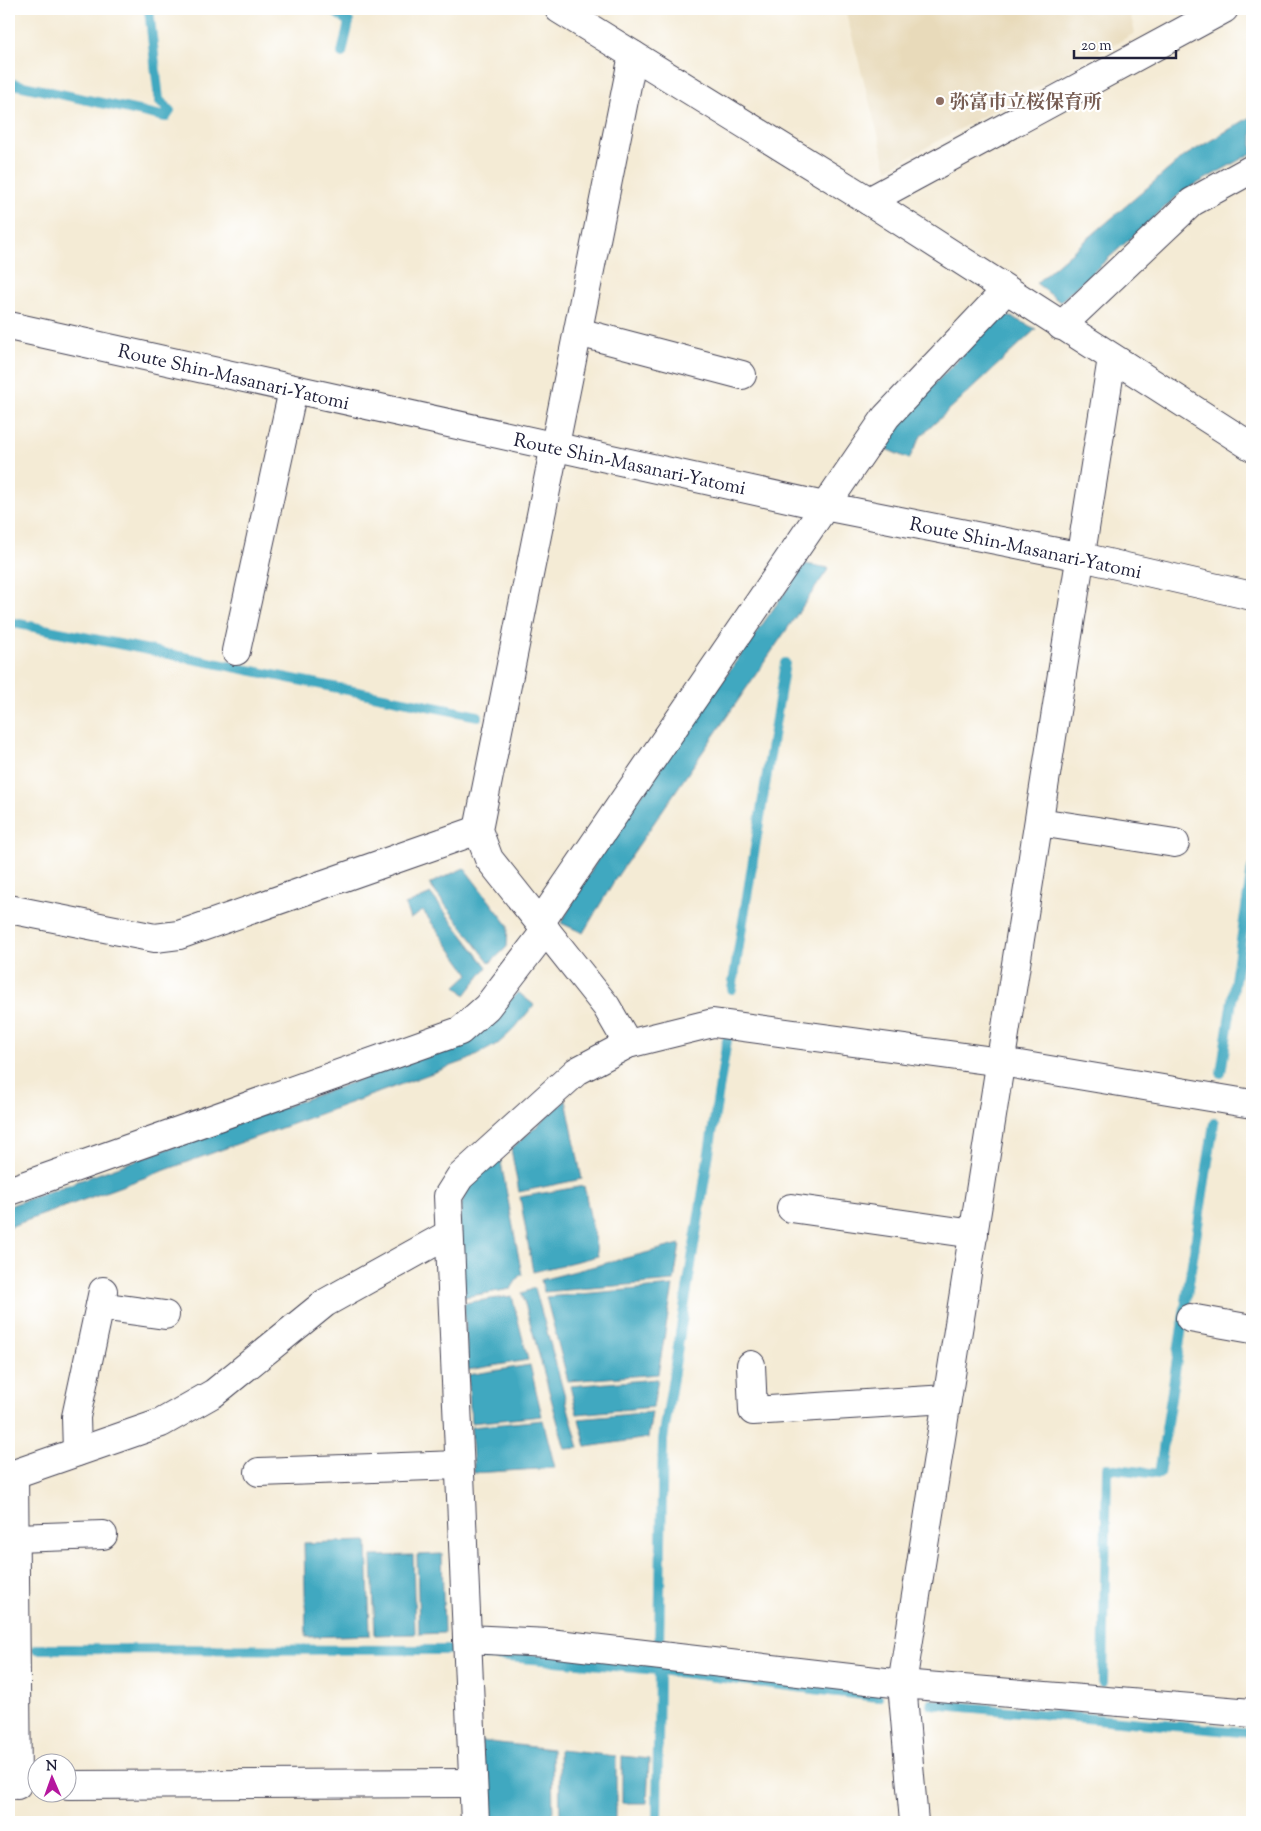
<svg xmlns="http://www.w3.org/2000/svg" width="1261" height="1831" viewBox="0 0 1261 1831" font-family="'Sorts Mill Goudy','Noto Serif JP',serif">
  <style>
    .built { fill: #e8daba }
    .water { fill: #3fa8c0; stroke: #30657e }
    .lines { fill: none; stroke-linecap: round; stroke-linejoin: round }
    .stream { stroke: #3fa8c0; stroke-width: 10 }
    .minor-casing { stroke: #424052; stroke-width: 30 }
    .major-casing { stroke: #424052; stroke-width: 30 }
    .minor { stroke: #fff; stroke-width: 28 }
    .major { stroke: #fff; stroke-width: 28 }
    .education-dot { fill: #8d6e63; stroke: #fff; stroke-width: 2 }
    .labels { text-anchor: middle; stroke-width: 4.5; stroke-linejoin: round; paint-order: stroke }
    .education-label { font-size: 19px; font-weight: bold; fill: #785e54; stroke: #fff; text-anchor: start }
    .street-label { font-size: 19px; fill: #22223b; stroke: #fff }
  </style>
  <rect width="100%" height="100%" fill="#fff"/>
  <filter id="ink" filterUnits="userSpaceOnUse"><feTurbulence type="fractalNoise" baseFrequency=".02" numOctaves="2"/><feDisplacementMap in="SourceGraphic" scale="10" xChannelSelector="R" yChannelSelector="G"/><feConvolveMatrix kernelMatrix="1 2 1 2 8 2 1 2 1" color-interpolation-filters="sRGB"/></filter>
  <filter id="wash" filterUnits="userSpaceOnUse"><feTurbulence type="fractalNoise" baseFrequency=".0096" numOctaves="4" result="noise"/><feDisplacementMap in="SourceGraphic" scale="20" xChannelSelector="R" yChannelSelector="G"/><feGaussianBlur stdDeviation="1.12" result="paint"/><feColorMatrix in="noise" values="0 0 0 0 0 0 0 0 0 0 0 0 0 0 0 0 0 1.4 0 .05"/><feComposite in="paint" operator="in"/></filter>
  <g filter="url(#wash)">
    <rect width="100%" height="100%" fill="#f4ebd5"/>
    <!-- built -->
    <path class="built" d="M 845,9 L 1129,9 L 1135,33 L 887,169 Z"/>
    <!-- water -->
    <g class="water">
      <path d="M 1252,116 L 1252,153 L 1182,192 L 1060,302 L 1036,283 L 1183,157 Z"/>
      <path d="M 1003,313 L 1036,329 L 921,436 L 909,459 L 881,447 L 909,410 Z"/>
      <path d="M 805,564 L 829,568 L 616,878 L 583,933 L 561,923 L 606,845 Z"/>
      <path d="M 464,868 L 508,925 L 507,947 L 490,963 L 429,884 Z"/>
      <path d="M 431,894 L 487,967 L 465,995 L 456,986 L 469,974 L 423,911 L 410,919 L 405,905 Z"/>
      <path d="M 518,992 L 534,1005 L 514,1029 L 499,1043 L 468,1060 L 9,1227 L 9,1206 L 464,1042 L 489,1021 Z"/>
      <path d="M 566,1100 L 582,1179 L 519,1192 L 511,1149 Z"/>
      <path d="M 500,1157 L 522,1275 L 519,1276 L 511,1289 L 464,1297 C 463,1271 455,1219 464,1197 C 470,1180 487,1169 500,1157 Z"/>
      <path d="M 584,1186 L 598,1256 L 533,1272 L 520,1197 Z"/>
      <path d="M 680,1244 L 674,1281 L 544,1292 L 541,1280 Z"/>
      <path d="M 673,1286 L 658,1374 L 568,1381 L 546,1297 Z"/>
      <path d="M 535,1288 L 579,1448 L 565,1449 L 522,1293 Z"/>
      <path d="M 512,1296 L 528,1360 L 468,1370 L 464,1303 Z"/>
      <path d="M 530,1365 L 542,1416 L 471,1423 L 468,1375 Z"/>
      <path d="M 658,1379 L 653,1407 L 577,1414 L 570,1386 Z"/>
      <path d="M 652,1412 L 648,1438 L 586,1447 L 579,1419 Z"/>
      <path d="M 543,1420 L 555,1468 L 474,1473 L 471,1427 Z"/>
      <path d="M 367,1541 L 370,1635 L 306,1637 L 304,1543 Z"/>
      <path d="M 442,1554 L 444,1633 L 419,1634 L 417,1555 Z"/>
      <path d="M 413,1555 L 415,1634 L 375,1635 L 372,1556 Z"/>
      <path d="M 481,1741 L 552,1749 L 553,1822 L 486,1822 Z"/>
      <path d="M 559,1750 L 616,1756 L 616,1819 L 560,1818 Z"/>
      <path d="M 622,1756 L 649,1759 L 647,1803 L 622,1803 Z"/>
    </g>
    <g class="lines">
      <!-- stream -->
      <g class="stream">
        <path d="M 331,9 L 349,22 L 342,53"/>
        <path d="M 9,83 L 166,117 L 170,111 L 159,100 L 149,9"/>
        <path d="M 9,622 L 478,716"/>
        <path d="M 732,989 L 785,663"/>
        <path d="M 1221,1073 L 1252,868"/>
        <path d="M 659,1645 L 663,1440 L 727,1040"/>
        <path d="M 37,1649 L 448,1650"/>
        <path d="M 485,1655 L 659,1670 L 878,1697"/>
        <path d="M 1103,1682 L 1107,1468 L 1159,1474 L 1214,1123"/>
        <path d="M 931,1704 L 1252,1733"/>
        <path d="M 657,1822 L 659,1670"/>
      </g>
    </g>
  </g>
  <g filter="url(#ink)">
    <g class="lines">
      <!-- minor casing -->
      <g class="minor-casing">
        <g id="minor">
          <path d="M 559,9 L 869,201 L 1252,447"/>
          <path d="M 869,201 L 1224,9"/>
          <path d="M 1061,326 L 1192,202 L 1252,169"/>
          <path d="M 578,332 L 742,375"/>
          <path d="M 236,651 L 293,390"/>
          <path d="M 1039,822 L 1175,843"/>
          <path d="M 9,909 L 155,938 L 179,935 L 478,830"/>
          <path d="M 540,923 L 886,417 L 1006,290"/>
          <path d="M 628,1044 L 606,1006 L 489,859 L 478,830 L 633,55"/>
          <path d="M 9,1191 L 460,1031 L 487,1007 L 546,930"/>
          <path d="M 791,1208 L 974,1234"/>
          <path d="M 100,1306 L 165,1315"/>
          <path d="M 1190,1318 L 1252,1329"/>
          <path d="M 751,1365 L 753,1411 L 947,1399"/>
          <path d="M 77,1452 L 76,1417 L 103,1291"/>
          <path d="M 259,1472 L 459,1465"/>
          <path d="M 15,1538 L 103,1535"/>
          <path d="M 467,1639 L 549,1643 L 902,1684 L 1252,1713"/>
          <path d="M 17,1785 L 14,1474 L 161,1423 L 214,1393 L 325,1303 L 449,1234"/>
          <path d="M 68,1785 L 473,1783"/>
          <path d="M 475,1822 L 448,1196 L 460,1177 L 577,1071 L 628,1044 L 713,1023 L 1001,1062 L 1252,1104"/>
          <path d="M 914,1822 L 902,1684 L 1112,358"/>
        </g>
      </g>
      <!-- major casing -->
      <g class="major-casing">
        <path id="major" d="M 9,326 L 824,506 L 1082,557 L 1252,596"/>
      </g>
      <!-- minor -->
      <use href="#minor" class="minor"/>
      <!-- major -->
      <use href="#major" class="major"/>
    </g>
  </g>
  <!-- markers -->
  <circle class="education-dot" cx="940" cy="101" r="5"/>
  <g class="labels">
    <!-- education labels -->
    <g class="education-label">
      <text x="950" y="108">弥富市立桜保育所</text>
    </g>
    <!-- street labels -->
    <g class="street-label">
      <text transform="translate(234 376) rotate(13)" y="7">Route Shin-Masanari-Yatomi</text>
      <text transform="translate(630 463) rotate(12)" y="7">Route Shin-Masanari-Yatomi</text>
      <text transform="translate(1026 547) rotate(12)" y="7">Route Shin-Masanari-Yatomi</text>
    </g>
  </g>
  <!-- margin -->
  <rect width="1261" height="1831" fill="none" stroke="#fff" stroke-width="30"/>
  <!-- north arrow -->
  <g transform="translate(52 1778) rotate(358)"><circle r="24" fill="#ffffff" stroke="#a7a7b1"/>
  <path d="M0-4L9 19L0 12L-9 19Z" fill="#b5179e"/>
  <text y="-8" font-size="14" font-weight="bold" text-anchor="middle" fill="#22223b">N</text>
  </g>
  <!-- scale -->
  <path d="M1074 50v8h102v-8" fill="none" stroke="#22223b" stroke-width="2.5"/>
  <text x="1081" y="50" font-size="15" fill="#22223b" stroke="#ffffff" stroke-width="4" paint-order="stroke">20 m</text>
</svg>
